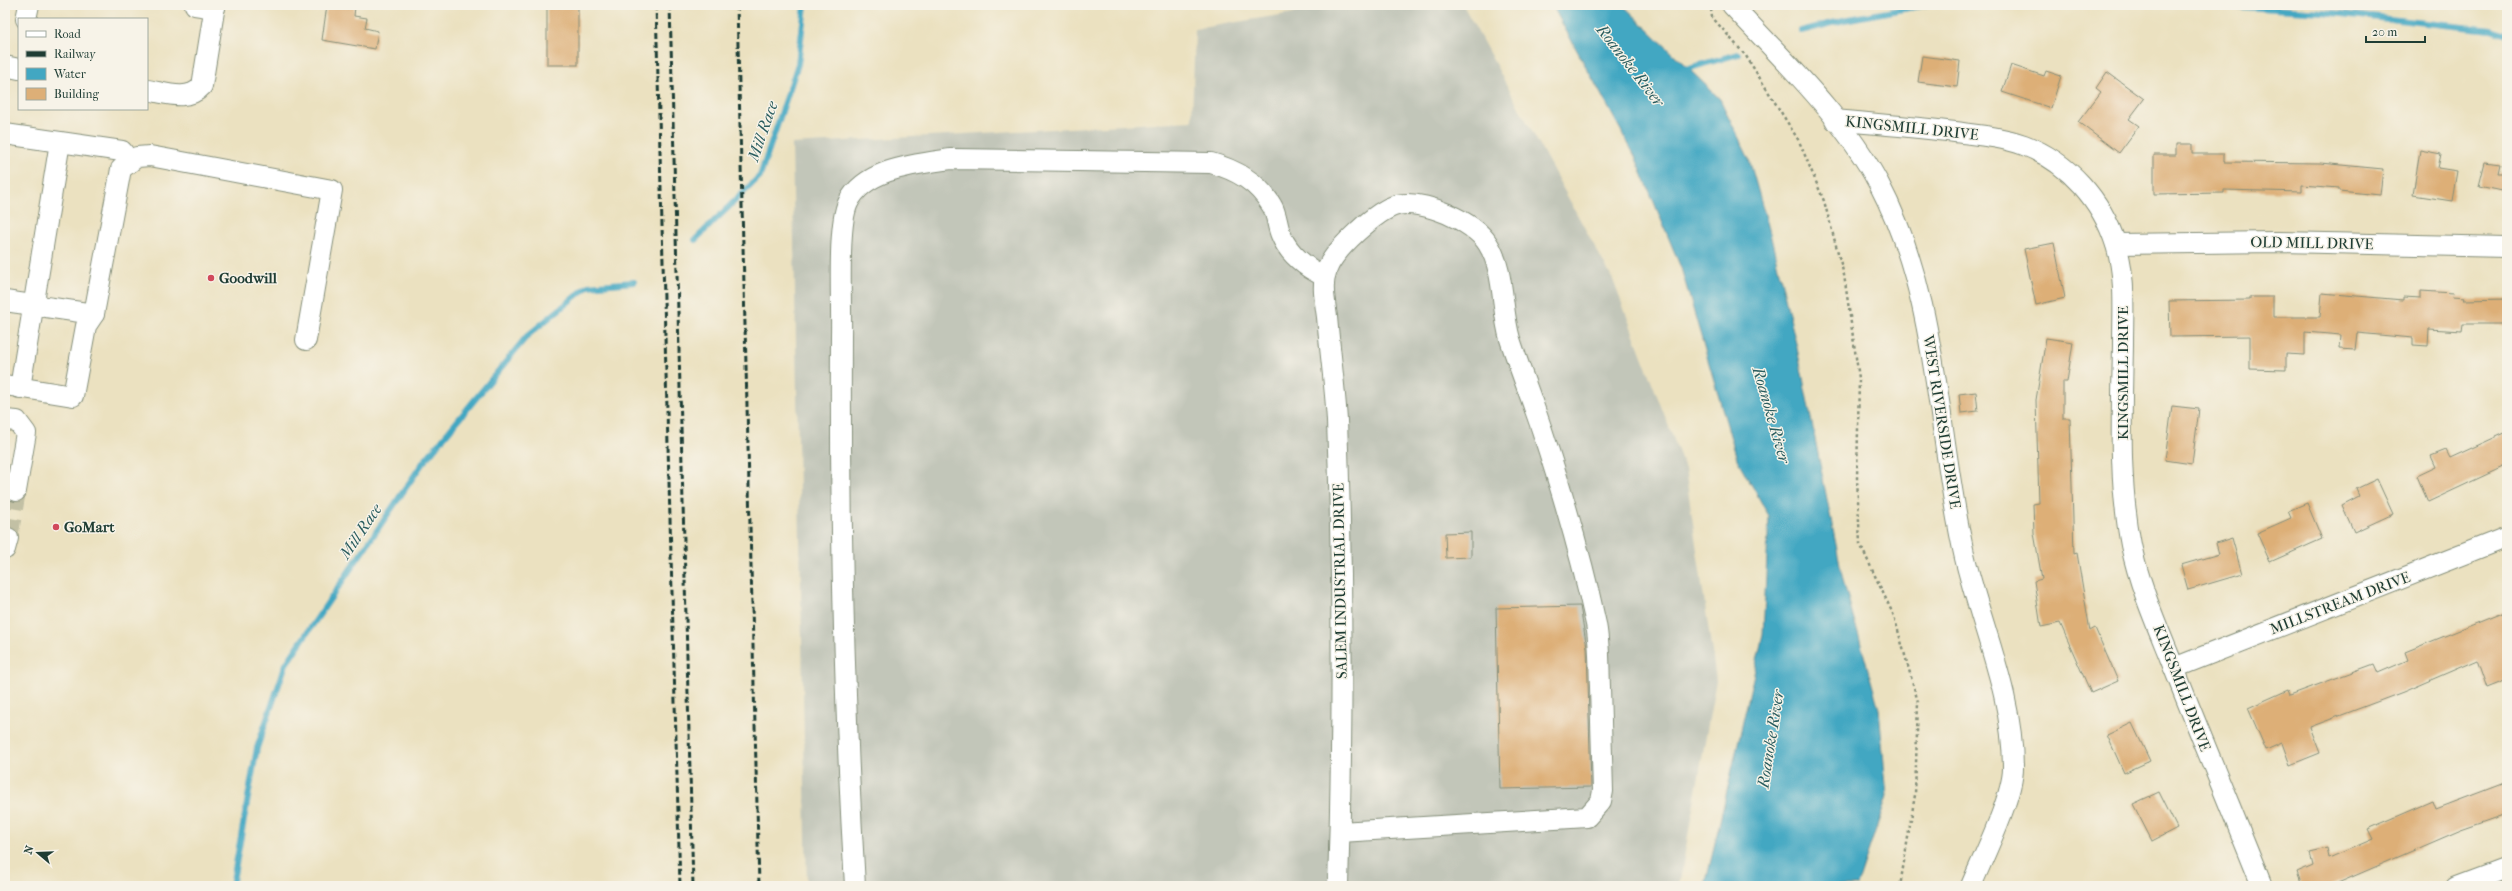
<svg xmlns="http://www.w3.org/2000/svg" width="2512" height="891" viewBox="0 0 2512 891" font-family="'IM FELL French Canon',serif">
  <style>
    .industrial { fill: #c2c6b9 }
    .water { fill: #42a7c2; stroke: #30727b }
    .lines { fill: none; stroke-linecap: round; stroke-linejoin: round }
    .stream { stroke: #42a7c2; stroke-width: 6 }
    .building { fill: #ddaf77 }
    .minor-tunnel { stroke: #c2c0a4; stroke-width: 20; stroke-dasharray: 20 10; stroke-linecap: butt }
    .minor-casing { stroke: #858f7a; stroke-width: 22 }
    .path { stroke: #858f7a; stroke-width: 2.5; stroke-dasharray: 3 3; stroke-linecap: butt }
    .minor { stroke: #fff; stroke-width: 20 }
    .rail { stroke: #1f3d34; stroke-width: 3; stroke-dasharray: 6 3; stroke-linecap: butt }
    .poi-dot { fill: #d1495b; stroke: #f7f3e8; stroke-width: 1.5 }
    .labels { text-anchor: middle; stroke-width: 3; stroke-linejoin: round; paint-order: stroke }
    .street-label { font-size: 15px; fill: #1f3d34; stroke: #f7f3e8 }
    .poi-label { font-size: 15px; font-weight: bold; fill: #1f3d34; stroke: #f7f3e8; text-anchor: start }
    .water-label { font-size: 16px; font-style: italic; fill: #2a5d5f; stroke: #f7f3e8 }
  </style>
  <rect width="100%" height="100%" fill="#f7f3e8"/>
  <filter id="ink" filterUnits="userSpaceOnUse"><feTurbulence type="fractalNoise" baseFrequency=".025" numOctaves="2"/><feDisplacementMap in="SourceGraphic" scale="8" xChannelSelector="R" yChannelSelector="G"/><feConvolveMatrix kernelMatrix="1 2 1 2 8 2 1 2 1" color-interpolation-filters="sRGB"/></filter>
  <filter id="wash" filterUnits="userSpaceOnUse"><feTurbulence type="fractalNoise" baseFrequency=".012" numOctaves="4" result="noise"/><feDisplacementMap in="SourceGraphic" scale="16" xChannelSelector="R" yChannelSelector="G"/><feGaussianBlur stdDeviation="0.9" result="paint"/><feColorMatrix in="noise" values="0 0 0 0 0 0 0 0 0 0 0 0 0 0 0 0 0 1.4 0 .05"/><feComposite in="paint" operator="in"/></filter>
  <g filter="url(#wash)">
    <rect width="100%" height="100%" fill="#ebe1c0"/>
    <!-- industrial -->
    <path class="industrial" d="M 1341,5 L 1463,5 L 1613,280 L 1685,469 L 1716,680 L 1679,886 L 807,886 L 792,144 L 1192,121 L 1195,29 Z"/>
    <!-- water -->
    <path class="water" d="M 1552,5 L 1623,5 L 1720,99 L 1749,159 L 1769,229 L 1797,348 L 1843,580 L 1879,709 L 1887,796 L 1857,886 L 1705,886 L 1763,635 L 1769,516 L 1737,459 L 1681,268 L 1635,156 Z"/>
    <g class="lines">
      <!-- stream -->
      <g class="stream">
        <path d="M 2210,5 L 2323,12 L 2491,30 L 2507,35"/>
        <path d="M 1801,31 L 1844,20 L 1925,5"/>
        <path d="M 1682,75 L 1686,69 L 1738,54"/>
        <path d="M 695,240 L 760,176 L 798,64 L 805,5"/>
        <path d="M 232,886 L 257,748 L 286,664 L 422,464 L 527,336 L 588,286 L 634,282"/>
      </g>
    </g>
    <g id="blocks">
      <!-- building -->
      <g class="building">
        <path d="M 327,5 L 355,7 L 354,16 L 367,18 L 365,28 L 378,31 L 375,49 L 322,40 Z"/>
        <rect x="547" y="5" width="31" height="60"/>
        <path d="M 1922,56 L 1960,61 L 1957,87 L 1918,82 Z"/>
        <path d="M 2011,65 L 2044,76 L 2046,71 L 2061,76 L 2051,108 L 2002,92 Z"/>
        <path d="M 2107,72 L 2144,99 L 2129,119 L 2139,126 L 2119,153 L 2078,122 L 2101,92 L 2096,88 Z"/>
        <path d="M 2176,144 L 2192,144 L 2192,154 L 2224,154 L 2224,162 L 2320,163 L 2383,169 L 2380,195 L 2339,191 L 2339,188 L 2302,185 L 2302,192 L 2224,190 L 2224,193 L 2154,194 L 2154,155 L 2176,155 Z"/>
        <path d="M 2420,150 L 2441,154 L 2438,168 L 2457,171 L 2452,201 L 2413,195 Z"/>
        <path d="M 2485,162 L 2500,164 L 2498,173 L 2507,173 L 2507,192 L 2479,186 Z"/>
        <path d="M 2054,243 L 2065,298 L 2036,305 L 2024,249 Z"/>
        <path d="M 2421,291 L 2453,293 L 2452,297 L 2465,298 L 2464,300 L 2507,299 L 2507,324 L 2463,324 L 2462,331 L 2429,329 L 2428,346 L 2413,345 L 2413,338 L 2357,333 L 2355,350 L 2340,349 L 2341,335 L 2305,332 L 2305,355 L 2286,354 L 2286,370 L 2250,369 L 2250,336 L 2170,337 L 2169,301 L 2250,300 L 2250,297 L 2273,297 L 2273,317 L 2320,317 L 2322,293 L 2403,300 L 2403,297 L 2421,298 Z"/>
        <path d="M 2046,338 L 2073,342 L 2067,382 L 2063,382 L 2063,418 L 2070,418 L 2074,554 L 2077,553 L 2090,631 L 2095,628 L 2118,681 L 2091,693 L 2060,623 L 2041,627 L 2034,581 L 2042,579 L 2034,533 L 2033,504 L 2039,503 L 2036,400 Z"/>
        <path d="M 1976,392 L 1978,411 L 1961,413 L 1959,394 Z"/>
        <path d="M 2172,406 L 2199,409 L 2192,464 L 2165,460 Z"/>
        <path d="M 2507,432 L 2507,465 L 2428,502 L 2417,476 L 2436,467 L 2431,456 L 2446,450 L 2450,458 Z"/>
        <path d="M 2377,479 L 2393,514 L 2354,532 L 2342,505 L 2359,496 L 2356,489 Z"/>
        <path d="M 2307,503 L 2322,539 L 2270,562 L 2257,533 L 2291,518 L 2288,511 Z"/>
        <path d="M 1471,532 L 1471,557 L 1446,558 L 1445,533 Z"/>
        <path d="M 2232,538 L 2242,574 L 2188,590 L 2181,565 L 2219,554 L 2216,543 Z"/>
        <path d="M 1580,606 L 1587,648 L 1591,787 L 1500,789 L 1496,608 Z"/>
        <path d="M 2507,611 L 2507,680 L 2487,688 L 2477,660 L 2403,692 L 2310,727 L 2320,753 L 2290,765 L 2282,743 L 2266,750 L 2248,708 L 2288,690 L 2290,695 L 2374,664 L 2378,673 L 2408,660 L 2405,652 Z"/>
        <path d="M 2132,723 L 2150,761 L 2124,773 L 2107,735 Z"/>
        <path d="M 2507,782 L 2507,814 L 2461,830 L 2331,886 L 2302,886 L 2297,872 L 2313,865 L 2310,852 L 2327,848 L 2329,858 L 2373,839 L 2368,829 L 2433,801 L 2436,809 Z"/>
        <path d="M 2159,792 L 2177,828 L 2152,841 L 2133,804 Z"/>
      </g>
    </g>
  </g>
  <g filter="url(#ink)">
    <use href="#blocks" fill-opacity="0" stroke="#858f7a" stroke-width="1"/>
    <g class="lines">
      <!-- minor-tunnel -->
      <path class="minor-tunnel" d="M 8,538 L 16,491"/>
      <!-- minor casing -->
      <g class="minor-casing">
        <g id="minor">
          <path d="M 195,5 L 215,8"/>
          <path d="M 1732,5 C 1784,61 1843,116 1879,184 C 1940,300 1936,433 1965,558 C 1982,629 2013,694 2013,768 C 2013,797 1983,857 1971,886"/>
          <path d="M 26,19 L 29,5"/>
          <path d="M 5,66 L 19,69"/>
          <path d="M 147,90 C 166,93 188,102 202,86 L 215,5"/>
          <path d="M 1835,120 C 1875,124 1915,127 1955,132 C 1978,135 2002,137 2024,145 C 2068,162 2102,200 2116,245 C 2126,277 2123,311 2123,344 C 2122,411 2118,479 2131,545 C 2139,584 2155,621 2170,658 C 2200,735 2232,810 2262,886"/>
          <path d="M 5,134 L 122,151 L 130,162"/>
          <path d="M 2116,244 L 2276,242 L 2507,247"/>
          <path d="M 5,301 L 94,314"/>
          <path d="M 5,385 L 73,396 L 86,326 L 94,314 L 121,169 L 137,157 L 150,156 L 332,190 L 306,340"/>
          <path d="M 20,388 L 60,142"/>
          <path d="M 5,420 L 17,421 L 26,433 L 16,491"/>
          <path d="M 5,549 L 8,538"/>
          <path d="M 2174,668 L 2507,537"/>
          <path d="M 855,886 C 844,703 840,519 841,335 C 842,306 837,226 848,203 C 865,168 917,164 951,159 L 1211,163 C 1237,170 1258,182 1272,206 C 1277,214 1277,226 1281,235 C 1288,253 1306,268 1324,276"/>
          <path d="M 1338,886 C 1343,731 1343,576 1337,421 C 1335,386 1330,352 1327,317 C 1325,301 1321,284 1327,269 C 1334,250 1377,210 1397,205 C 1423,199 1474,221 1488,244 C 1505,271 1501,309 1510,339 C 1520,370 1532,400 1542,430 C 1563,494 1582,559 1596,624 C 1600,645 1599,666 1600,687 C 1601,721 1602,756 1603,791 L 1601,801 L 1587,817 L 1340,832"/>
          <path d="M 2456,886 L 2507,867"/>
        </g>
      </g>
      <!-- path -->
      <path class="path" d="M 1711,9 L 1712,17 L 1746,56 L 1799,141 L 1824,201 L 1844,275 L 1859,378 L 1857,478 L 1860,544 L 1894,616 L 1918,702 L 1915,795 L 1900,886"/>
      <!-- minor -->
      <use href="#minor" class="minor"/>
      <!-- rail -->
      <g class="rail">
        <path d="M 656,5 L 680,886"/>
        <path d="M 670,5 L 693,886"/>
        <path d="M 737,5 L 759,886"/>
      </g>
    </g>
  </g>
  <!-- markers -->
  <g class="poi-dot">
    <circle cx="211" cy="278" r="4"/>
    <circle cx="56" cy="527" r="4"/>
  </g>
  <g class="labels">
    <!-- street labels -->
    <g class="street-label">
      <text transform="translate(1912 128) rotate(6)" y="5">KINGSMILL DRIVE</text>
      <text transform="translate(2312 243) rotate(1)" y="5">OLD MILL DRIVE</text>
      <text transform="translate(2123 373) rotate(-90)" y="5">KINGSMILL DRIVE</text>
      <text transform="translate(1942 422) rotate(81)" y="5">WEST RIVERSIDE DRIVE</text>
      <text transform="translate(1340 581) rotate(-91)" y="5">SALEM INDUSTRIAL DRIVE</text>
      <text transform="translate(2340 603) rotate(-21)" y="5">MILLSTREAM DRIVE</text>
      <text transform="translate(2182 688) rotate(69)" y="5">KINGSMILL DRIVE</text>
    </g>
    <!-- poi labels -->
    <g class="poi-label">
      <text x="219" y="283">Goodwill</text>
      <text x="64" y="532">GoMart</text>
    </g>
    <!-- water labels -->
    <g class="water-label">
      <text transform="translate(1631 65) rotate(52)" y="6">Roanoke River</text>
      <text transform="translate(762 131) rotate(-71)" y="6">Mill Race</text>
      <text transform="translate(1772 415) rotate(74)" y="6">Roanoke River</text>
      <text transform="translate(360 531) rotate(-56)" y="6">Mill Race</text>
      <text transform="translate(1770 739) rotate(-81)" y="6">Roanoke River</text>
    </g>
  </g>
  <!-- margin -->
  <rect width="2512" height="891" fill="none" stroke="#f7f3e8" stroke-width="20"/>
  <!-- legend -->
  <rect x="18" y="18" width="130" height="92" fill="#f7f3e8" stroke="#a1aaa0"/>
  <rect x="26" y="31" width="20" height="6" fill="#ffffff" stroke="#a1aaa0"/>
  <text x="54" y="38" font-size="12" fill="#1f3d34">Road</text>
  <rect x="26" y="51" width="20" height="6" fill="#1f3d34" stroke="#a1aaa0"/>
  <text x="54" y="58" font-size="12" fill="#1f3d34">Railway</text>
  <rect x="26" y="68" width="20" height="12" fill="#42a7c2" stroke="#a1aaa0"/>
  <text x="54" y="78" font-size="12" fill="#1f3d34">Water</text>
  <rect x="26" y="88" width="20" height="12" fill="#ddaf77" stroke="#a1aaa0"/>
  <text x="54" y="98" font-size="12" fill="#1f3d34">Building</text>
  <!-- north arrow -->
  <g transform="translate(38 853) rotate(289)" stroke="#f7f3e8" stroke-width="3" paint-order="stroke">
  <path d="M0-3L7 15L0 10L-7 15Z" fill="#1f3d34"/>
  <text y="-6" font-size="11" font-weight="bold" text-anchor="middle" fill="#1f3d34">N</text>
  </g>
  <!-- scale -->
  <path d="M2366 36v6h59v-6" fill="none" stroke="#1f3d34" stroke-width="2"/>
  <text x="2372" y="36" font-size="12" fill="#1f3d34" stroke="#f7f3e8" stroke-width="3" paint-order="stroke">20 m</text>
</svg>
